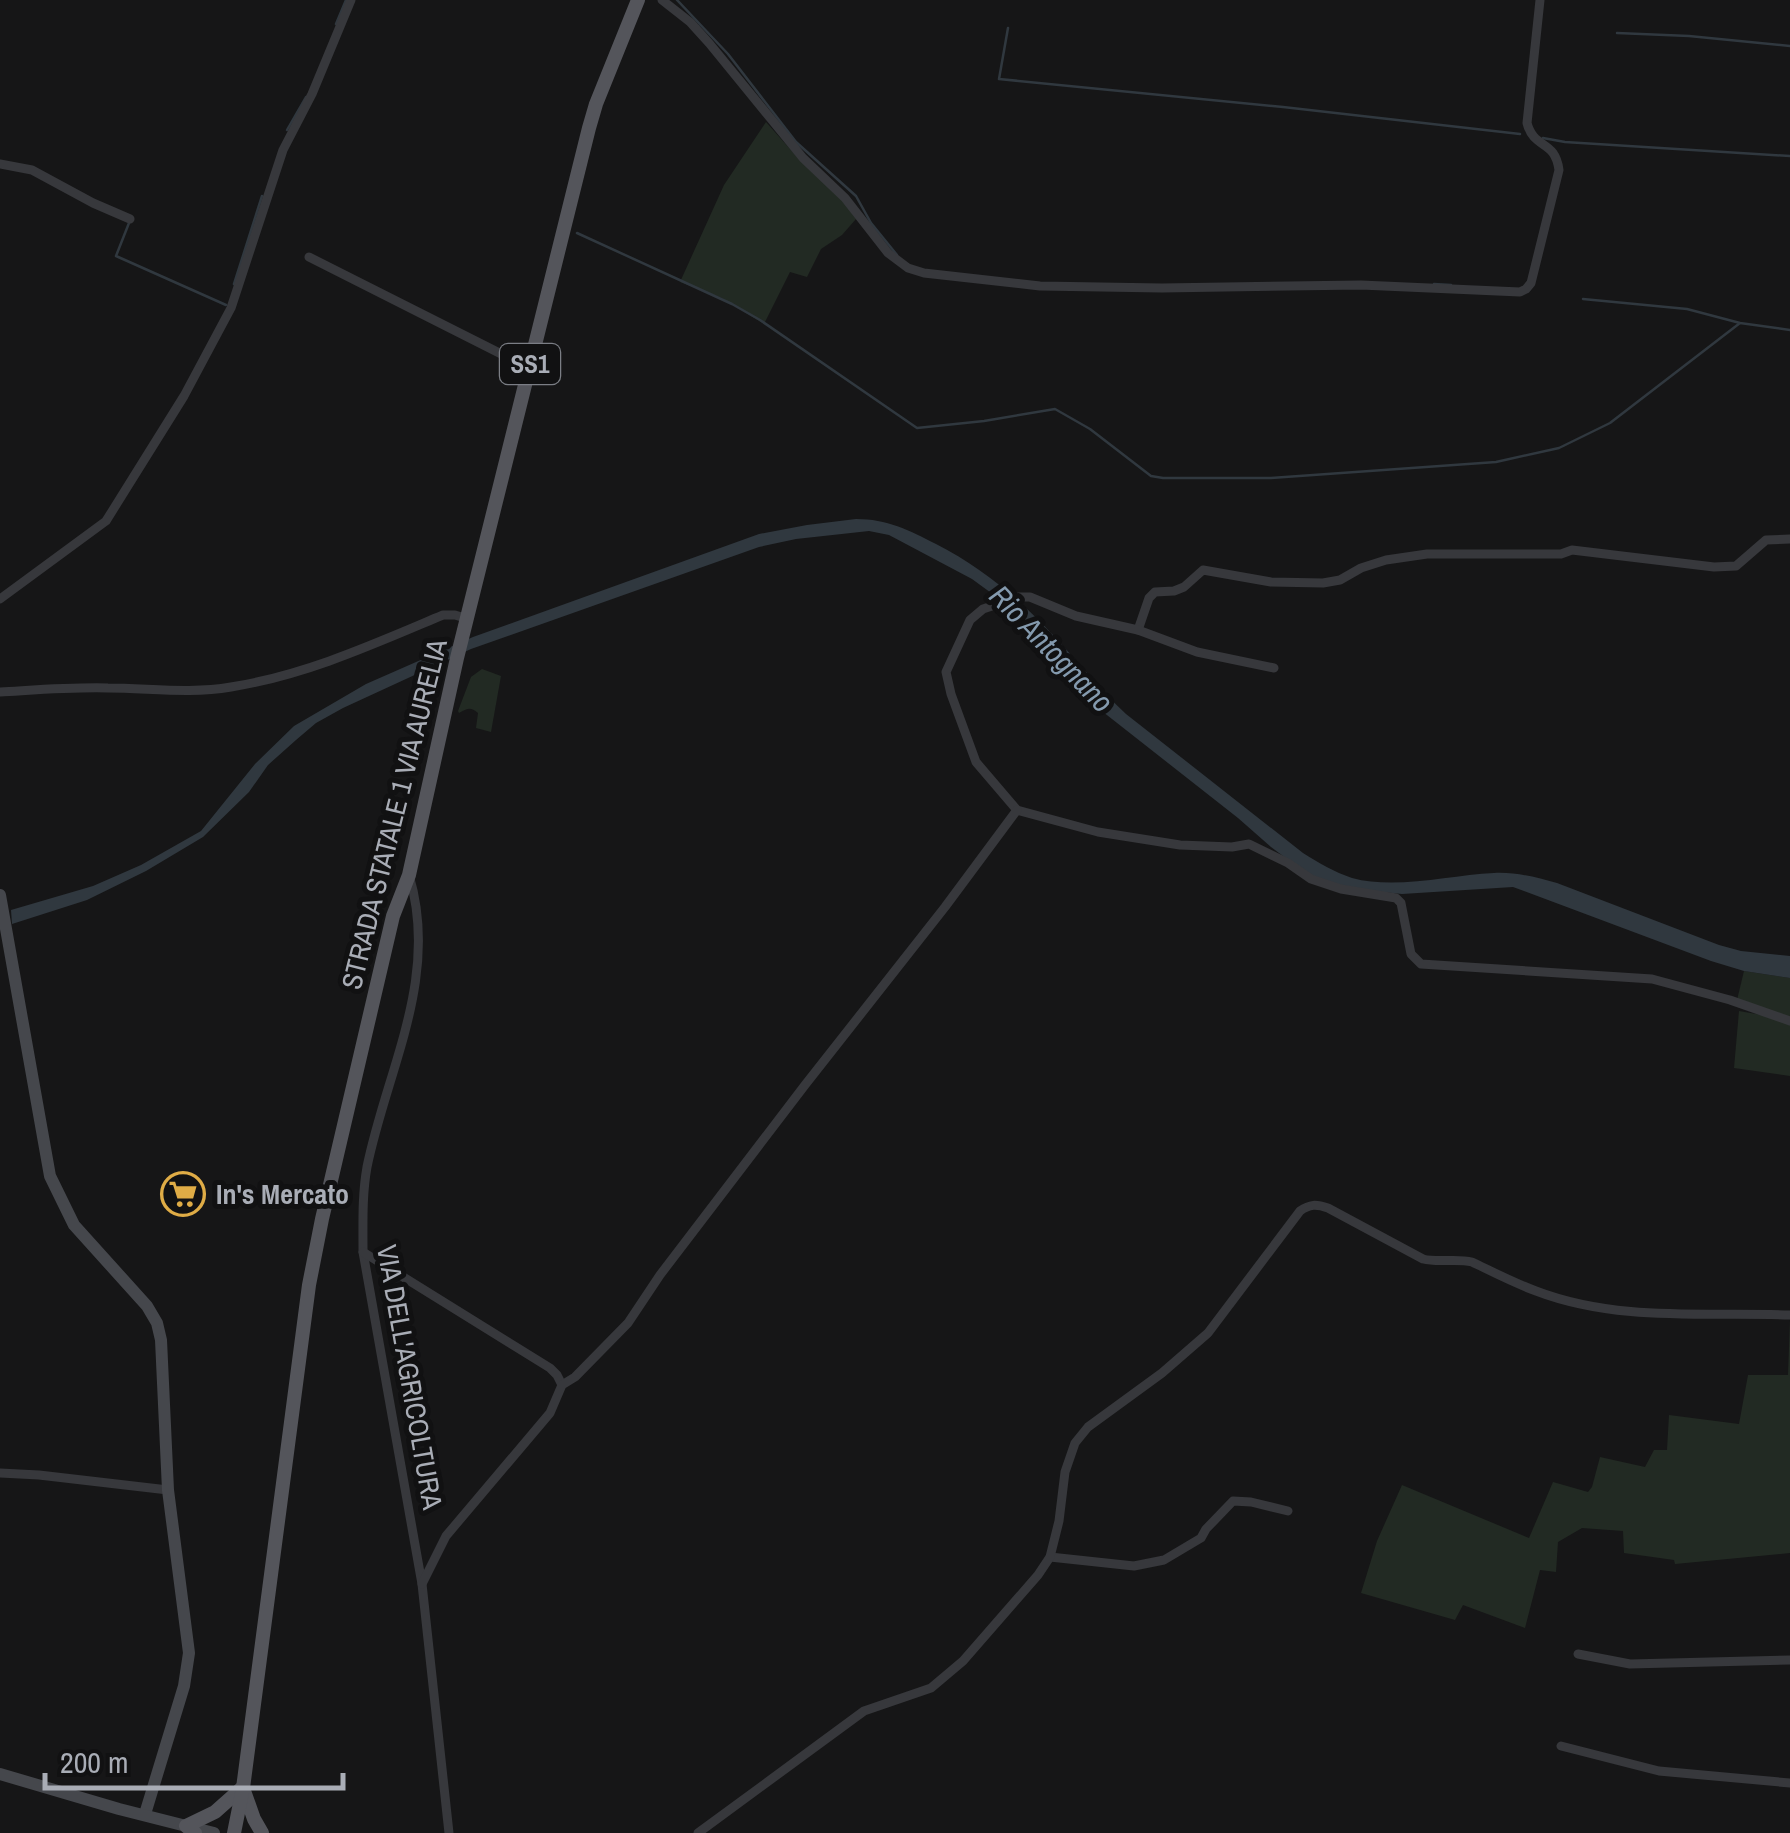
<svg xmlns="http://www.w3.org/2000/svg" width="1790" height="1833" viewBox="0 0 1790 1833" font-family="'Archivo Narrow',sans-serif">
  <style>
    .green { fill: #222a23 }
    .water { fill: #30383f }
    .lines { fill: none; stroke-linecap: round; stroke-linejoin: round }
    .stream { stroke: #30383f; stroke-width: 2.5 }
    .street { stroke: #37383c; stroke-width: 9 }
    .secondary { stroke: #45474c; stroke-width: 12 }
    .primary { stroke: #54555b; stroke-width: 14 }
    .labels { text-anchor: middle; stroke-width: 10; stroke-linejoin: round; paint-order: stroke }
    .shield { fill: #111112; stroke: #7b7e85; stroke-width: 2.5 }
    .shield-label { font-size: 25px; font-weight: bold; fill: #a9adb6 }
    .street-label { font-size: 28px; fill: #a9adb6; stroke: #111112 }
    .poi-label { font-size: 28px; font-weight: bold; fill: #a9adb6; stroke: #111112; text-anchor: start }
    .water-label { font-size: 30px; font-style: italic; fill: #849aae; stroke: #111112 }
  </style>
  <rect width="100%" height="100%" fill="#161617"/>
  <!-- green -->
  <g class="green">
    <path d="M 766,122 L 798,158 L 842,199 L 856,219 L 842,235 L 821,249 L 807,277 L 790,272 L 764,324 L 722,298 L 680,282 L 724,185 Z"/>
    <path d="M 482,669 L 501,676 L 491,732 L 476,728 L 478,713 C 470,706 467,709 459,713 L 458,711 L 471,677 Z"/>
    <path d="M 1744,971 L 1790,978 L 1790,1018 L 1737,1000 Z"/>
    <path d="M 1739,1011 L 1762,1015 L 1790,1024 L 1790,1076 L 1734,1068 Z"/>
    <path d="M 1790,1320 L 1790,1553 L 1675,1564 L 1674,1560 L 1624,1553 L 1623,1531 L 1582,1528 L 1558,1542 L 1556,1572 L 1540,1570 L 1525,1628 L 1463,1605 L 1455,1620 L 1361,1593 L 1377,1541 L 1402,1485 L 1529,1538 L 1553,1482 L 1588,1492 L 1592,1487 L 1600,1457 L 1645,1467 L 1654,1450 L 1667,1450 L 1669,1415 L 1739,1424 L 1748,1375 L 1788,1375 Z"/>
  </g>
  <!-- water -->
  <path class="water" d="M 856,519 C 887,519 909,530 936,544 C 981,567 1018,598 1052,634 C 1078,661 1099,689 1126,714 L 1303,853 C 1319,863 1334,872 1352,878 C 1396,890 1450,875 1494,873 C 1516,872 1536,877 1557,883 L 1719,945 L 1741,951 L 1790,956 L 1790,978 L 1744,971 L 1711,961 L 1513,887 L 1402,894 L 1343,888 L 1322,880 L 1303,871 L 1271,847 L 1238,818 L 1098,708 L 1044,645 L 998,598 L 972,579 L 889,535 L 869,531 L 796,539 L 759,547 L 471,649 L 343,708 L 316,723 L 296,740 L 268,765 L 249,792 L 203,837 L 146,871 L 87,900 L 12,924 L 11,910 L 93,886 L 141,865 L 201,831 L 255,764 L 294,726 L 366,684 L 473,637 L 759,534 L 807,525 Z"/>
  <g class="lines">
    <!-- stream -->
    <g class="stream">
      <path d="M 677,0 L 728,54 L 796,142 L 856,196 L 871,223 L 897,255"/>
      <path d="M 336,24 L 346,0"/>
      <path d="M 1008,28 L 999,79 L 1283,107 L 1520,134"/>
      <path d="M 1617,33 L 1689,36 L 1790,46"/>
      <path d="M 287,130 L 306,97"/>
      <path d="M 1543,138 L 1565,142 L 1790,156"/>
      <path d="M 129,223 L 116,256 L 226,305"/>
      <path d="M 577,233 L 732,304 L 760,320 L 917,428 L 984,421 L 1055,409 L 1090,429 L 1151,476 L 1163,478 L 1271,478 L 1496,462 L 1559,448 L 1610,423 L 1740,323"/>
      <path d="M 234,284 L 262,196"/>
      <path d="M 1434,284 L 1451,285"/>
      <path d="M 1583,299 L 1687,309 L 1740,323 L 1790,330"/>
    </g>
    <!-- street -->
    <g class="street">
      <path d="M 662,0 L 690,22 L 709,43 L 803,158 L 845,198 L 888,253 L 908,268 L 924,273 L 1040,286 L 1162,288 L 1361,285 L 1520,292 L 1526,289 L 1531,283 L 1559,170 C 1555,139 1534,150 1527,123 L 1540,0"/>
      <path d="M 0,164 L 32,170 L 93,203 L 130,219"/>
      <path d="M 309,257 L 529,368"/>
      <path d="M 0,599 L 106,521 L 184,396 L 231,308 L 283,150 L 312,94 L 351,0"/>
      <path d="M 1138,630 L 1149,598 L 1155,592 L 1174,591 L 1184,587 L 1203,570 L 1271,582 L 1323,583 L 1340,580 L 1361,568 L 1386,560 L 1427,554 L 1561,554 L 1572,550 L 1714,567 L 1736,566 L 1766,540 L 1790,539"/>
      <path d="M 1274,668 L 1197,652 L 1138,630 L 1076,616 L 1030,597 L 1019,597 L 983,609 L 970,620 L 946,672 L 951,694 L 976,762 L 1017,810 L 1098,832 L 1180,845 L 1232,847 L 1249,844 L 1288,863 L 1311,879 L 1341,889 L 1396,898 L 1401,903 L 1411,954 L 1421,964 L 1652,979 L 1730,1000 L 1790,1021"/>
      <path d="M 0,692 C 36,690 72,687 108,688 C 149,688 190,694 231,687 C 306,675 374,644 443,615 L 455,615 L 468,619"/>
      <path d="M 409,875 C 440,978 387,1069 367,1167 C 362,1195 363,1223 363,1252 L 422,1584 L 449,1833"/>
      <path d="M 363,1252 L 550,1368 L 557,1375 L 562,1385"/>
      <path d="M 0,1473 L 39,1475 L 168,1490"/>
      <path d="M 1050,1557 L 1134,1566 L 1164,1560 L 1201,1538 L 1206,1529 L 1233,1501 L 1251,1502 L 1288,1511"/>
      <path d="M 422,1584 L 446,1536 L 550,1413 L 562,1385 L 575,1377 L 628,1323 L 660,1275 L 805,1085 L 945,907 L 1017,810"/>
      <path d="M 1578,1654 L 1630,1664 L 1790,1660"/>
      <path d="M 1561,1746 L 1659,1771 L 1790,1783"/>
      <path d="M 698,1833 L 864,1711 L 931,1688 L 963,1661 L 1038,1575 L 1050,1557 L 1059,1521 L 1065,1472 L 1075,1443 L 1088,1427 L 1162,1373 L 1208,1333 L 1300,1211 C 1310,1204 1316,1204 1328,1208 L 1423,1259 C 1439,1263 1456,1258 1472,1262 C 1493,1272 1514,1283 1536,1291 C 1617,1322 1705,1312 1790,1315"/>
    </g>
    <!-- secondary -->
    <g class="secondary">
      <path d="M 0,895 L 50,1176 L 74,1225 L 147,1306 L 157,1323 L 161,1340 L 168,1490 L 189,1653 L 184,1686 L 145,1814"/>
      <path d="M 0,1774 L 119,1809 L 214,1833"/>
    </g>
    <!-- primary -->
    <g class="primary">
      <path d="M 243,1788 L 254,1819 L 262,1833"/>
      <path d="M 195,1833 L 186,1826 L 215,1812 L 242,1788"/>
      <path d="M 234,1833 L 243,1788 L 309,1285 L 322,1219 L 393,916 L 409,875 L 457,658 L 589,128 L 596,104 L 638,0"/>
    </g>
  </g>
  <!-- icons -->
  <defs>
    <g id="supermarket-ring" transform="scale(2.25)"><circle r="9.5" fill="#111112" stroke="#dfac46" stroke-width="1.5"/><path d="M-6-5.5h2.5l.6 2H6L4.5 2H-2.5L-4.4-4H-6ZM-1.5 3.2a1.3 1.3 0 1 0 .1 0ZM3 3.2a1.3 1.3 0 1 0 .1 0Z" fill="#dfac46"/></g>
  </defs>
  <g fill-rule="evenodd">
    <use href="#supermarket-ring" x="183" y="1194"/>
  </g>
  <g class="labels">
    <!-- shield labels -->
    <rect class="shield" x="500" y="344" width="60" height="40" rx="8"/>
    <g class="shield-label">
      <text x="530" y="373">SS1</text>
    </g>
    <!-- street labels -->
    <g class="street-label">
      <text transform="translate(394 814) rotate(-76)" y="10">STRADA STATALE 1 VIA AURELIA</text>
      <text transform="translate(410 1377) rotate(80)" y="10">VIA DELL'AGRICOLTURA</text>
    </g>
    <!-- poi labels -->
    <g class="poi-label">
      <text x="216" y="1204">In's Mercato</text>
    </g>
    <!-- water labels -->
    <g class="water-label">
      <text transform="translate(1051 649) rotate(46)" y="10">Rio Antognano</text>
    </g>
  </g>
  <!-- scale -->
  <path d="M45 1773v15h298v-15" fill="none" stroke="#a9adb6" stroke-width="5"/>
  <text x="60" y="1773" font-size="30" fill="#a9adb6" stroke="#111112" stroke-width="8" paint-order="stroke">200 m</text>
</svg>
